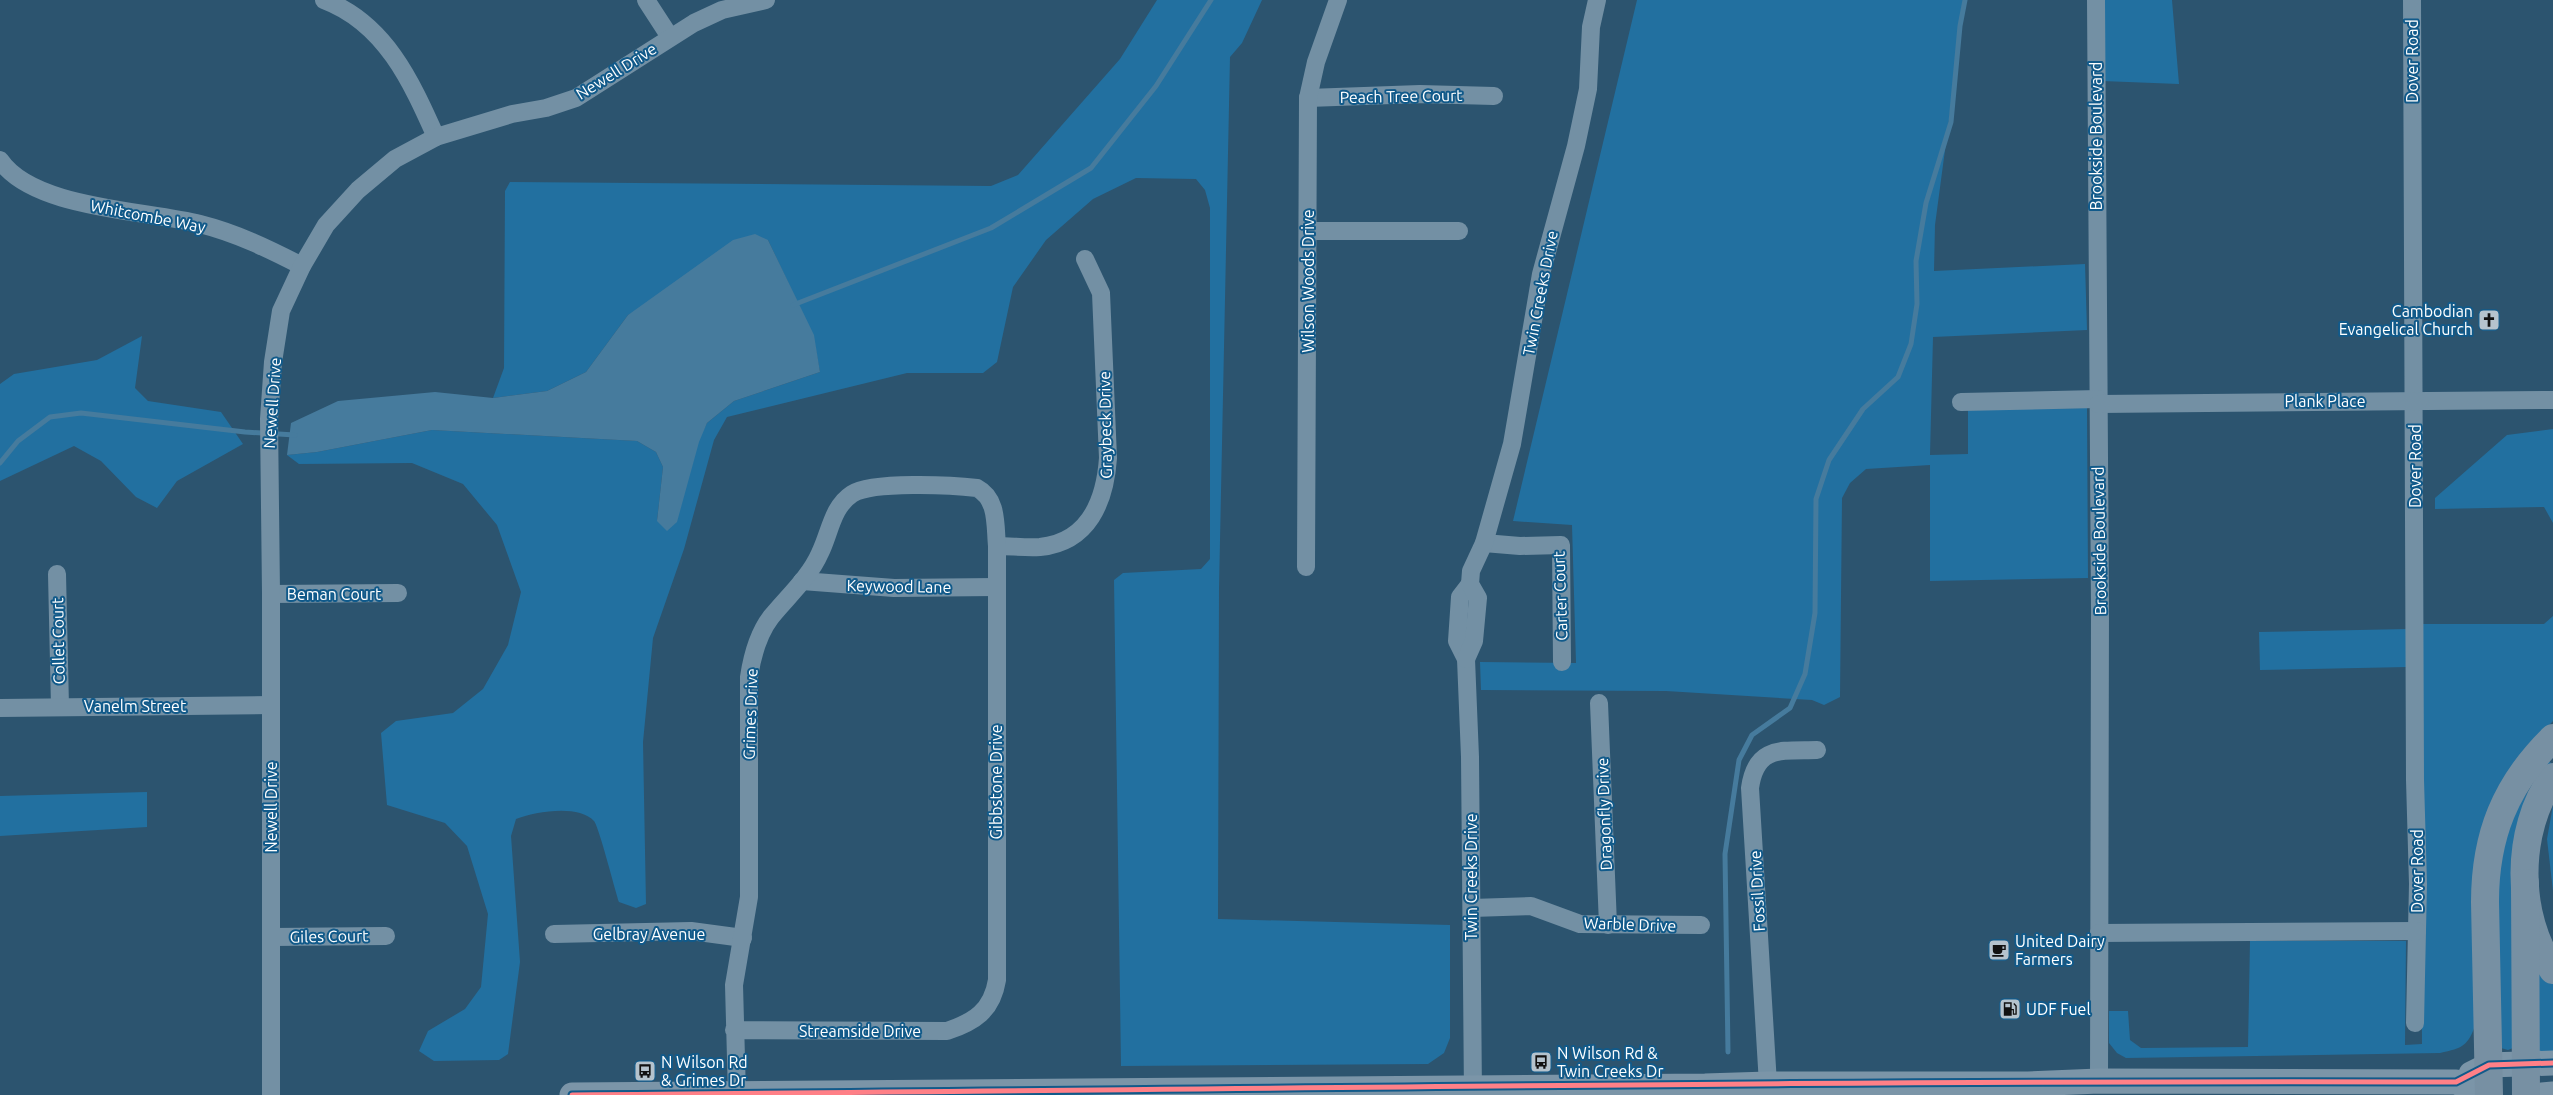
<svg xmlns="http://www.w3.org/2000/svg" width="2553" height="1095" viewBox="0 0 2553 1095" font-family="Ubuntu,sans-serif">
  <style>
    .green { fill: #2270a0 }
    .water { fill: #467b9d }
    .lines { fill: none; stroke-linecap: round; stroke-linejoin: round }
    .stream { stroke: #467b9d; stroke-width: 5 }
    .minor { stroke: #7390a4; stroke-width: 18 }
    .secondary { stroke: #7b95a8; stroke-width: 25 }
    .motorway { stroke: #7790a3; stroke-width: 28 }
    .bus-1-casing { stroke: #115a8a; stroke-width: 9 }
    .bus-1 { stroke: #ff8087; stroke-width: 5 }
    .labels { text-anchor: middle; stroke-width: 4; stroke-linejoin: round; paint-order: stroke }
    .street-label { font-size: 16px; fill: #fff; stroke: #115a8a }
    .poi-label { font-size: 16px; fill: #fff; stroke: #115a8a; text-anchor: start }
  </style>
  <rect width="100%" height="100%" fill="#2c546f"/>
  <!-- green -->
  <g class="green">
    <path d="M 1157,0 L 1262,0 L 1242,43 L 1230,57 L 1219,589 L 1218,919 L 1450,925 L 1450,1038 L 1444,1053 L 1428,1064 L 1121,1066 L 1114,580 L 1123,573 L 1201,569 L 1210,559 L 1210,208 L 1205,190 L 1196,179 L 1136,178 L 1093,199 L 1046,240 L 1013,287 L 997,362 L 983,373 L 907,373 L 727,417 L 714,440 L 684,549 L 653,638 L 643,742 L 646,904 L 636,908 L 619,902 C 615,890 599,827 594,821 C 578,804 535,812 516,819 L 511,836 L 520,962 L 508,1054 L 499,1060 L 434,1061 L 419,1051 L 428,1031 L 465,1009 L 481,987 L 488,914 L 467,846 L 445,823 L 387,805 L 381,733 L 396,721 L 453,713 L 483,689 L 508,645 L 521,592 L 497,525 L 463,484 L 412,463 L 299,464 L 287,455 L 317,452 L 432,430 L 637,441 L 656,452 L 663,467 L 657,521 L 707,423 L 734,401 L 820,372 L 813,335 L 768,240 L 628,315 L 586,372 L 547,391 L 493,398 L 504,368 L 505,191 L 510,182 L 991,186 L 1018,175 L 1120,59 Z"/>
    <path d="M 1637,0 L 1965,0 L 1935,225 L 1934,271 L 2085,264 L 2087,330 L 1933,337 L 1930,455 L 1968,454 L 1968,409 L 2087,408 L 2088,578 L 1930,581 L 1930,465 L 1866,469 L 1850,483 L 1842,498 L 1840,697 L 1824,705 L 1812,700 L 1666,691 L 1481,690 L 1480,662 L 1576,663 L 1572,525 L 1513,521 Z"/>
    <path d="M 2102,0 L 2172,0 L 2179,84 L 2102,81 Z"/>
    <path d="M 142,336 L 135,388 L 148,401 L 221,412 L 243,444 L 177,481 L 157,508 L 136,497 L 101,461 L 74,446 L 0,481 L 0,384 L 14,374 L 97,360 Z"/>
    <path d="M 2553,429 L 2553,523 L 2544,507 L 2435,509 L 2435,498 L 2507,435 Z"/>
    <path d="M 2553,616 L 2553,721 L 2514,763 L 2476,1023 C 2468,1046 2463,1048 2440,1053 L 2126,1058 L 2117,1053 L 2109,1043 L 2109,1011 L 2128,1011 L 2130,1040 L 2141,1048 L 2248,1047 L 2250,941 L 2406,941 L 2405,1045 L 2422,1044 L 2420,624 L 2544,624 Z"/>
    <path d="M 2407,629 L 2407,667 L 2260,670 L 2259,632 Z"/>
    <path d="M 2548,760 L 2552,764 L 2535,789 L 2513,1048 L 2508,1050 L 2501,1048 L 2498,885 L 2503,845 L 2514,813 Z"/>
    <path d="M 147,792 L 147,827 L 0,836 L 0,796 Z"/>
    <path d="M 2553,805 L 2553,891 L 2547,839 Z"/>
    <path d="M 2531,948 L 2553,983 L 2553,1052 L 2538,1052 Z"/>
  </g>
  <!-- water -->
  <path class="water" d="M 755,234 L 768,240 L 814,335 L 820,372 L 734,401 L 707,423 L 699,442 L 677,522 L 667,531 L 657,521 L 663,467 L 656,452 L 637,441 L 432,430 L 317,452 L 287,455 L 291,423 L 338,401 L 435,392 L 493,398 L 547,391 L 586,372 L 628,315 L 733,240 Z"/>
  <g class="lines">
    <!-- stream -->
    <g class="stream">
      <path d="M 793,305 L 991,228 L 1091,168 L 1156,86 L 1211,0"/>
      <path d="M 0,463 L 18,441 L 50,417 L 81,413 L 245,432 L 295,435"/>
      <path d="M 1728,1052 L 1725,854 L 1739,760 L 1752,735 L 1790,708 L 1805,674 L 1815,613 L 1816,499 L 1829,460 L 1863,409 L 1898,377 L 1911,344 L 1917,304 L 1916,261 L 1926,203 L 1951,122 L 1960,26 L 1965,0"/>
    </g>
    <!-- minor -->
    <g class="minor">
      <path d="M 324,0 C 385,23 411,81 436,137"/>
      <path d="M 646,0 L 670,37"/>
      <path d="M 2096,0 L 2100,609 L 2099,1081"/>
      <path d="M 2412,0 L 2415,780 L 2418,884 L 2415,1023"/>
      <path d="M 1308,98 L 1420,94 L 1494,96"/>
      <path d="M 0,160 C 33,209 146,210 200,224 C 236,233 269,249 302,266"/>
      <path d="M 1308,231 L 1459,231"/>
      <path d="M 1961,402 L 2098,399"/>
      <path d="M 2098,404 L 2553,400"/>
      <path d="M 1484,543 L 1520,546 L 1561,545 L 1562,662"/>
      <path d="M 997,546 C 1011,546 1026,548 1040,547 C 1089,542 1105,501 1108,458 L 1101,293 L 1085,259"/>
      <path d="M 1306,567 L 1308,98 L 1316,62 L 1338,0"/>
      <path d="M 57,574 L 60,707"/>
      <path d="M 802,581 L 894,588 L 996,587"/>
      <path d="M 1470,584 L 1460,597 L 1457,641 L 1466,659 L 1470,757 L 1473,1095"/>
      <path d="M 271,594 L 398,593"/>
      <path d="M 1466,659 L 1474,641 L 1478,598 L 1470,584 L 1471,571 L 1484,543 L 1512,444 L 1541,274 L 1576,146 L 1588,89 L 1591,27 L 1597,0"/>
      <path d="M 1599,703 L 1608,925"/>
      <path d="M 0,708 L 270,705"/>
      <path d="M 1472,908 L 1531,906 L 1580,924 L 1701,925"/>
      <path d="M 2099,933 L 2417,931"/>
      <path d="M 554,934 L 691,931 L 743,938"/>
      <path d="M 272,937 L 386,936"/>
      <path d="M 734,1030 L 947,1031 C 974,1022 992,1011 997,980 L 997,546 C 995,525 998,499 977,488 C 952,485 872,481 852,494 C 832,507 830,533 820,553 C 809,578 788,596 771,617 C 758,634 752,657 749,677 L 749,897 L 734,985 L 737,1095"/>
      <path d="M 1768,1084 L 1750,788 C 1756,745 1782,751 1817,750"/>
      <path d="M 271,1095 L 271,594 L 269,419 L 273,362 L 281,311 L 302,266 L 326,225 L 358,190 L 395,159 L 436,137 L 512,114 L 546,108 L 576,98 L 694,23 L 722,10 L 766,0"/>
    </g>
    <!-- secondary -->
    <g class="secondary">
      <path d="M 2471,1074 L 2489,1065 L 2553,1063"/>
      <path d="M 572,1095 L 1705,1086 L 1768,1084 L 2028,1084 L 2099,1081 L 2456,1082 L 2487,1095"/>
      <path d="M 2542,1095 L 2553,1094"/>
    </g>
    <!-- motorway -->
    <g class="motorway">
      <path d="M 2553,777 C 2515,830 2515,917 2553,970"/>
      <path d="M 2525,883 L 2526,1095"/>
      <path d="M 2489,1095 L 2485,902 C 2485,836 2505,785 2553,738"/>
    </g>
    <!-- bus-1 casing -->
    <g class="bus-1-casing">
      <path id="bus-1" d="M 572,1095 C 1200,1090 1828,1080 2456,1082 L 2489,1065 L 2553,1063"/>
    </g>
    <!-- bus-1 -->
    <use href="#bus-1" class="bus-1"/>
  </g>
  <!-- icons -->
  <defs>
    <g id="church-square" transform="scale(1.125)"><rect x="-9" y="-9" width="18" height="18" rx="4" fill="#b5c3cd" stroke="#115a8a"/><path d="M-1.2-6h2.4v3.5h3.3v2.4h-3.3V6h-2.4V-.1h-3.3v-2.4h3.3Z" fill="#111"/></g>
    <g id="cafe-square" transform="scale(1.125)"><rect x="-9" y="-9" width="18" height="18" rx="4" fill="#b5c3cd" stroke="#115a8a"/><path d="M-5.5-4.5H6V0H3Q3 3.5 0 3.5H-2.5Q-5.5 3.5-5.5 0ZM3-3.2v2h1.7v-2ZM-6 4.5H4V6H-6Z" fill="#111"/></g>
    <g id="fuel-square" transform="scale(1.125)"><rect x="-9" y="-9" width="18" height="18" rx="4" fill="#b5c3cd" stroke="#115a8a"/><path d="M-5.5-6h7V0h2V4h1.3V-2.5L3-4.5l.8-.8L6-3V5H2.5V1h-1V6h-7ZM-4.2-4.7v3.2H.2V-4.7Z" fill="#111"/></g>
    <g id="bus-square" transform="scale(1.125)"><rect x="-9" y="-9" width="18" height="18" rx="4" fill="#b5c3cd" stroke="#115a8a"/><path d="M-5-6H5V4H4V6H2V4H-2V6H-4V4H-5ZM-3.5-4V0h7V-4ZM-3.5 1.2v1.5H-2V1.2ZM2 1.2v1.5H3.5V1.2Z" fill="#111"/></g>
  </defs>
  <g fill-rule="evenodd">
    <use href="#church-square" x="2489" y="320"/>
    <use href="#cafe-square" x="1999" y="950"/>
    <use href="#fuel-square" x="2010" y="1009"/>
    <use href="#bus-square" x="1541" y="1062"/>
    <use href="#bus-square" x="645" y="1071"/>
  </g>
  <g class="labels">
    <!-- street labels -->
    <g class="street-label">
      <text transform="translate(2412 61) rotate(-90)" y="6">Dover Road</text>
      <text transform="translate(616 71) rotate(-32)" y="6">Newell Drive</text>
      <text transform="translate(1401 96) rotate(-1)" y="6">Peach Tree Court</text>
      <text transform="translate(2096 136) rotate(-90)" y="6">Brookside Boulevard</text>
      <text transform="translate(148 216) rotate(11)" y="6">Whitcombe Way</text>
      <text transform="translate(1308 281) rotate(-90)" y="6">Wilson Woods Drive</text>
      <text transform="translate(1540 293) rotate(-79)" y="6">Twin Creeks Drive</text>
      <text x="2325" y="407">Plank Place</text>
      <text transform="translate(272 403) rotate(-86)" y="6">Newell Drive</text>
      <text transform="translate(1105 425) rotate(-91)" y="6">Graybeck Drive</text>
      <text transform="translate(2415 466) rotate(-90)" y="6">Dover Road</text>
      <text transform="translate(2099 541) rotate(-91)" y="6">Brookside Boulevard</text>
      <text transform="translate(899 586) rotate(1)" y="6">Keywood Lane</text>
      <text x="334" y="600">Beman Court</text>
      <text transform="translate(1560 596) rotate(-92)" y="6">Carter Court</text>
      <text transform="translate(58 641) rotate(-91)" y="6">Collet Court</text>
      <text x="135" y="712">Vanelm Street</text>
      <text transform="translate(750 714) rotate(-88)" y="6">Grimes Drive</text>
      <text transform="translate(996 782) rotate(-90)" y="6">Gibbstone Drive</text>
      <text transform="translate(271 807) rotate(-90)" y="6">Newell Drive</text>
      <text transform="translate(1604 814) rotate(-92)" y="6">Dragonfly Drive</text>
      <text transform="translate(2417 871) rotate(-90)" y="6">Dover Road</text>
      <text transform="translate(1471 877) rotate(-90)" y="6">Twin Creeks Drive</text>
      <text transform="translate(1757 891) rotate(-93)" y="6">Fossil Drive</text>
      <text transform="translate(1630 924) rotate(2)" y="6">Warble Drive</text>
      <text x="649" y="940">Gelbray Avenue</text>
      <text transform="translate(329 936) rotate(-1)" y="6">Giles Court</text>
      <text x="860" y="1037">Streamside Drive</text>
    </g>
    <!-- poi labels -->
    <g class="poi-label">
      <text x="2473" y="317" text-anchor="end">Cambodian<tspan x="2473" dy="18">Evangelical Church</tspan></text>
      <text x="2015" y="947">United Dairy<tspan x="2015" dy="18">Farmers</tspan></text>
      <text x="2026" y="1015">UDF Fuel</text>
      <text x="1557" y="1059">N Wilson Rd &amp;<tspan x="1557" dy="18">Twin Creeks Dr</tspan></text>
      <text x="661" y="1068">N Wilson Rd<tspan x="661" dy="18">&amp; Grimes Dr</tspan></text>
    </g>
  </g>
</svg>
